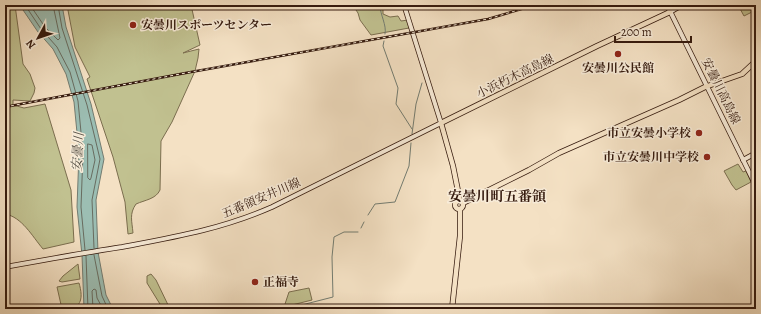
<svg xmlns="http://www.w3.org/2000/svg" width="761" height="314" viewBox="0 0 761 314" font-family="Alegreya,'Noto Serif JP',serif">
  <style>
    .green { fill: #c1c190; stroke: #7b6e4f }
    .water { fill: #9cbeb3; stroke: #737c71 }
    .lines { fill: none; stroke-linecap: round; stroke-linejoin: round }
    .shore { stroke: #686c60; stroke-width: 1 }
    .stream { stroke: #737c71; stroke-width: 1 }
    .secondary-casing { stroke: #351a0e; stroke-width: 5.5 }
    .primary-casing { stroke: #351a0e; stroke-width: 6 }
    .secondary { stroke: #f8ecd9; stroke-width: 4 }
    .primary { stroke: #f4e1c4; stroke-width: 4.5 }
    .rail-casing { stroke: #351a0e; stroke-width: 2.5 }
    .rail { stroke: #f8ecd9; stroke-width: 1; stroke-dasharray: 3; stroke-linecap: butt }
    .poi-dot { fill: #8f2418; stroke: #f8ecd9; stroke-width: 1.5 }
    .labels { text-anchor: middle; stroke-width: 3; stroke-linejoin: round; paint-order: stroke }
    .poi-label { font-size: 12px; font-weight: bold; fill: #351a0e; stroke: #f8ecd9; text-anchor: start }
    .street-label { font-size: 12px; fill: #351a0e; stroke: #f8ecd9 }
    .water-label { font-size: 13px; font-style: italic; fill: #595348; stroke: #f8ecd9 }
    .quarter-label { font-size: 14px; font-weight: bold; fill: #351a0e; stroke: #f8ecd9 }
  </style>
  <rect width="100%" height="100%" fill="#f4e1c4"/>
  <filter id="stains"><feTurbulence type="fractalNoise" baseFrequency=".005" numOctaves="4"/><feColorMatrix values="0 0 0 0 .2 0 0 0 0 .09 0 0 0 0 .02 0 0 0 .5 -.17"/></filter>
  <radialGradient id="worn" r=".72"><stop offset=".6" stop-color="#630" stop-opacity="0"/><stop offset="1" stop-color="#630" stop-opacity=".3"/></radialGradient>
  <!-- green -->
  <g class="green">
    <path d="M 5,5 L 15,5 L 23,64 L 30,74 L 35,88 L 34,93 L 30,101 L 13,100 L 13,105 L 24,108 L 45,104 L 71,190 L 74,242 L 43,249 C 32,236 22,217 5,214 L 5,200 L 10,195 L 5,190 Z"/>
    <path d="M 67,5 L 191,5 L 200,45 L 183,53 L 199,49 L 198,58 L 195,71 L 172,122 L 161,141 L 160,190 C 156,199 145,200 136,204 C 129,214 132,221 133,233 L 128,234 L 125,202 L 113,157 L 87,79 L 90,77 L 75,47 Z"/>
    <path d="M 359,5 L 383,5 L 383,14 L 390,17 L 398,16 L 401,21 L 408,20 L 409,28 L 371,35 L 360,20 L 358,13 L 356,10 Z"/>
    <path d="M 738,5 L 756,5 L 756,10 L 744,16 Z"/>
    <path d="M 738,164 L 743,172 L 746,171 L 751,182 L 736,190 L 732,185 L 724,171 Z"/>
    <path d="M 78,264 L 80,279 L 62,282 L 59,281 L 63,276 Z"/>
    <path d="M 151,274 L 156,280 L 170,309 L 163,309 L 147,283 L 147,276 Z"/>
    <path d="M 79,283 C 81,290 83,299 78,305 L 79,309 L 62,309 L 57,287 Z"/>
    <path d="M 309,288 L 312,300 L 284,307 L 289,292 Z"/>
  </g>
  <!-- water -->
  <path class="water" d="M 21,5 L 62,5 L 66,27 L 91,104 L 104,159 L 96,200 L 98,252 L 106,295 L 113,309 L 84,309 L 82,255 L 77,207 L 79,153 L 74,102 L 66,74 L 53,49 L 38,32 L 21,7 Z"/>
  <g class="lines">
    <!-- shore -->
    <g class="shore">
      <path d="M 25,5 L 41,29 L 57,47 L 70,72 L 78,101 L 83,153 L 81,207 L 85,250"/>
      <path d="M 30,5 L 45,27 L 58,40 L 60,38 L 53,5"/>
      <path d="M 58,5 L 62,28 L 87,105 L 100,159 L 92,200 L 94,248"/>
      <path d="M 88,144 L 92,145 L 95,160 L 91,178 L 90,180 L 88,178 Z"/>
      <path d="M 94,255 L 102,296 L 108,309"/>
      <path d="M 86,256 L 88,309"/>
      <path d="M 93,309 L 92,291 L 94,289 L 96,290 L 97,298 L 103,309"/>
    </g>
    <!-- stream -->
    <g class="stream">
      <path d="M 380,5 C 380,15 387,25 385,34"/>
      <path d="M 384,41 L 383,46 L 398,88 L 396,104 L 412,129"/>
      <path d="M 412,134 L 416,104 L 422,83"/>
      <path d="M 368,215 L 375,204 L 395,202 L 409,166 L 411,143"/>
      <path d="M 361,228 L 364,222"/>
      <path d="M 286,309 L 333,297 L 332,257 L 334,237 L 344,232 L 358,232"/>
    </g>
    <!-- secondary casing -->
    <g class="secondary-casing">
      <g id="secondary">
        <path d="M 667,5 L 756,186"/>
        <path d="M 670,12 L 682,5"/>
        <path d="M 743,160 L 756,153"/>
        <path d="M 5,267 C 44,260 83,253 122,247 C 175,237 222,229 272,207 L 441,123 L 404,5"/>
      </g>
    </g>
    <!-- primary casing -->
    <g class="primary-casing">
      <g id="primary">
        <path d="M 460,201 L 453,166 L 441,123 L 597,46 L 670,12"/>
        <circle cx="459" cy="205" r="4"/>
        <path d="M 463,203 L 529,170 L 559,153 L 679,100 L 705,87 L 742,74 L 756,61"/>
        <path d="M 452,309 L 460,236 L 460,209"/>
      </g>
    </g>
    <!-- secondary -->
    <use href="#secondary" class="secondary"/>
    <!-- primary -->
    <use href="#primary" class="primary"/>
    <!-- rail casing -->
    <g class="rail-casing">
      <path id="rail" d="M 5,107 L 191,72 L 488,19 L 535,5"/>
    </g>
    <!-- rail -->
    <use href="#rail" class="rail"/>
  </g>
  <!-- markers -->
  <g class="poi-dot">
    <circle cx="133" cy="25" r="4"/>
    <circle cx="618" cy="54" r="4"/>
    <circle cx="699" cy="133" r="4"/>
    <circle cx="707" cy="157" r="4"/>
    <circle cx="255" cy="282" r="4"/>
  </g>
  <g class="labels">
    <!-- poi labels -->
    <g class="poi-label">
      <text x="141" y="29">安曇川スポーツセンター</text>
      <text x="618" y="72" text-anchor="middle">安曇川公民館</text>
      <text x="691" y="137" text-anchor="end">市立安曇小学校</text>
      <text x="699" y="161" text-anchor="end">市立安曇川中学校</text>
      <text x="263" y="286">正福寺</text>
    </g>
    <!-- street labels -->
    <g class="street-label">
      <text transform="translate(515 76) rotate(-26)" y="4">小浜朽木高島線</text>
      <text transform="translate(721 91) rotate(64)" y="4">安曇川高島線</text>
      <text transform="translate(261 198) rotate(-23)" y="4">五番領安井川線</text>
    </g>
    <!-- water labels -->
    <g class="water-label">
      <text transform="translate(77 152) rotate(-86)" y="5">安曇川</text>
    </g>
    <!-- quarter labels -->
    <g class="quarter-label">
      <text x="497" y="201">安曇川町五番領</text>
    </g>
  </g>
  <!-- margin -->
  <rect width="761" height="314" fill="none" stroke="#f4e1c4" stroke-width="20"/>
  <rect x="6" y="6" width="749" height="302" fill="none" stroke="#351a0e" stroke-width="2"/>
  <rect x="10" y="10" width="741" height="294" fill="none" stroke="#351a0e"/>
  <!-- north arrow -->
  <g transform="translate(38 38) rotate(230)" stroke="#f8ecd9" stroke-width="3" paint-order="stroke">
  <path d="M0-3L7 15L0 10L-7 15Z" fill="#351a0e"/>
  <text y="-6" font-size="11" font-weight="bold" text-anchor="middle" fill="#351a0e">N</text>
  </g>
  <!-- scale -->
  <path d="M615 36v6h76v-6" fill="none" stroke="#351a0e" stroke-width="2"/>
  <text x="621" y="36" font-size="12" fill="#351a0e" stroke="#f8ecd9" stroke-width="3" paint-order="stroke">200 m</text>
  <rect width="100%" height="100%" filter="url(#stains)"/>
  <rect width="100%" height="100%" fill="url(#worn)"/>
</svg>
